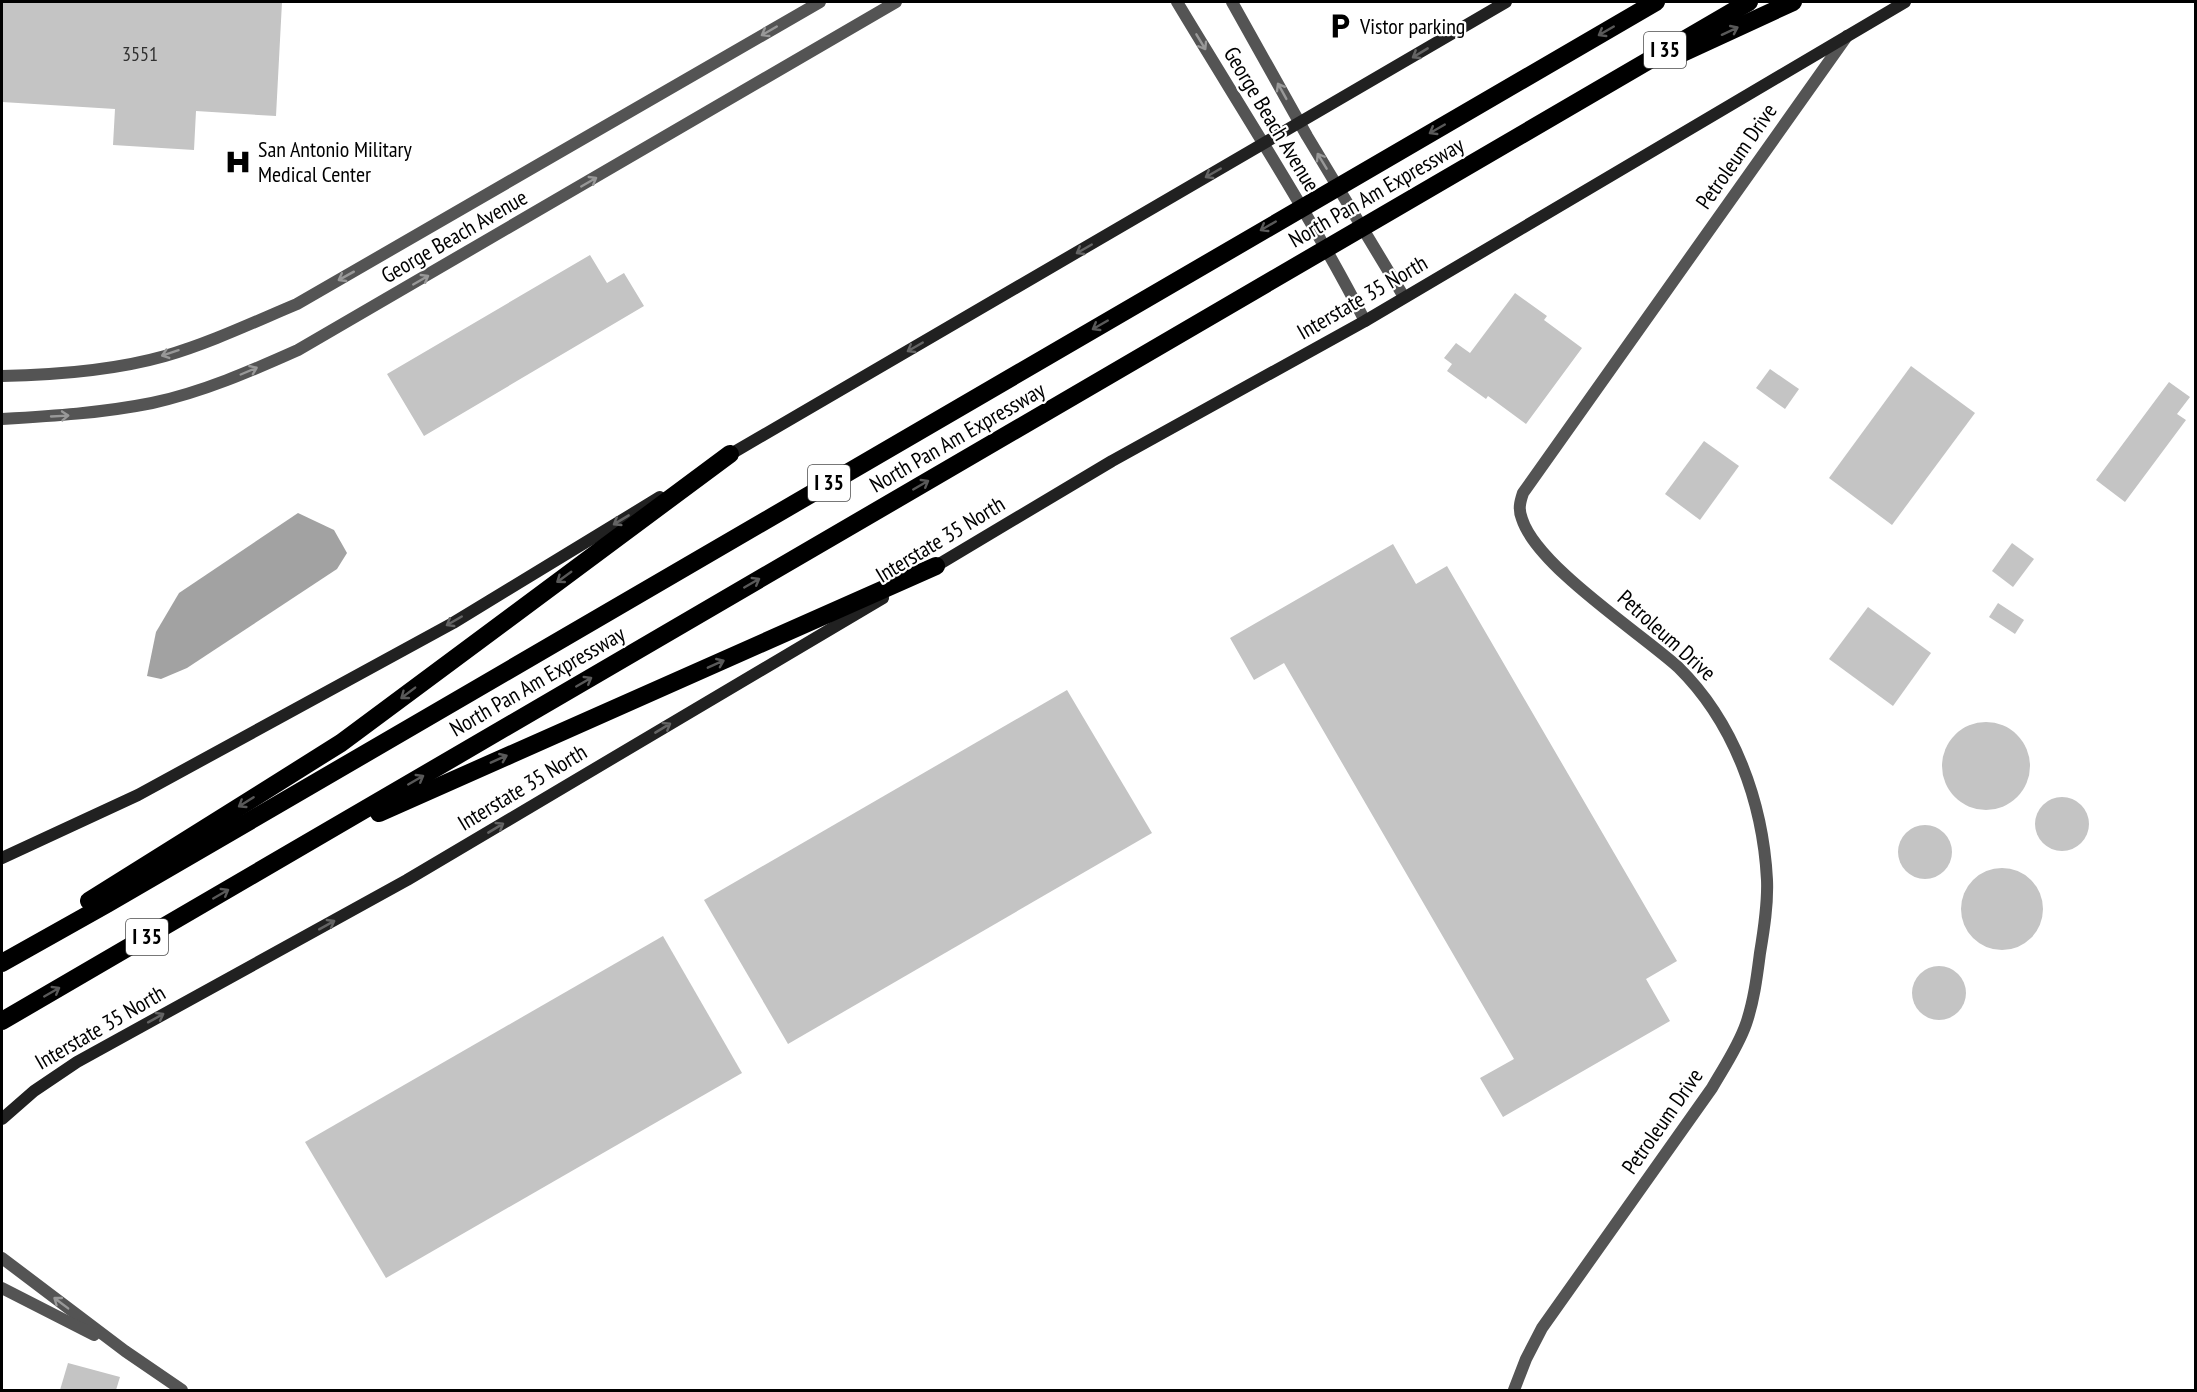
<svg xmlns="http://www.w3.org/2000/svg" width="2197" height="1392" viewBox="0 0 2197 1392" font-family="'PT Sans Narrow',sans-serif">
  <style>
    .water { fill: #a2a2a2 }
    .building { fill: #c4c4c4 }
    .lines { fill: none; stroke-linecap: round; stroke-linejoin: round }
    .minor { stroke: #545454; stroke-width: 12 }
    .tertiary { stroke: #545454; stroke-width: 12 }
    .secondary { stroke: #212121; stroke-width: 12 }
    .motorway { stroke: #000; stroke-width: 18 }
    .oneway { stroke: #989898 }
    .oneway2 { stroke: #595959 }
    .oneway3 { stroke: #646464 }
    .labels { text-anchor: middle; stroke-width: 4.5; stroke-linejoin: round; paint-order: stroke }
    .number-label { font-size: 20px; fill: #313131 }
    .shield { fill: #fff; stroke: #4c4c4c; stroke-width: 1.5 }
    .shield-label { font-size: 21px; font-weight: bold; fill: #000 }
    .poi-label { font-size: 22px; fill: #000; stroke: #fff; text-anchor: start }
    .street-label { font-size: 22px; fill: #000; stroke: #fff }
  </style>
  <rect width="100%" height="100%" fill="#fff"/>
  <!-- water -->
  <path class="water" d="M 298,513 L 334,530 L 347,553 L 337,569 L 187,668 L 161,679 L 147,676 L 156,632 L 179,593 Z"/>
  <!-- building -->
  <g class="building">
    <path d="M 2,2 L 282,2 L 276,116 L 196,111 L 194,150 L 113,145 L 115,109 L 2,102 Z"/>
    <path d="M 590,255 L 607,283 L 624,273 L 644,306 L 424,436 L 387,374 Z"/>
    <path d="M 1515,293 L 1547,316 L 1544,320 L 1582,348 L 1526,424 L 1488,396 L 1486,399 L 1447,371 L 1452,364 L 1444,358 L 1456,343 L 1470,353 Z"/>
    <path d="M 1911,366 L 1975,413 L 1892,525 L 1829,478 Z"/>
    <path d="M 1770,369 L 1799,389 L 1785,409 L 1756,388 Z"/>
    <path d="M 2169,382 L 2190,397 L 2177,414 L 2186,420 L 2125,502 L 2096,480 Z"/>
    <path d="M 1704,441 L 1739,466 L 1700,520 L 1665,494 Z"/>
    <path d="M 2012,543 L 2034,559 L 2013,587 L 1992,571 Z"/>
    <path d="M 1393,544 L 1416,584 L 1447,566 L 1677,961 L 1646,979 L 1670,1021 L 1503,1117 L 1480,1078 L 1514,1059 L 1284,663 L 1254,680 L 1230,638 Z"/>
    <path d="M 1998,603 L 2024,620 L 2015,634 L 1989,617 Z"/>
    <path d="M 1868,607 L 1931,653 L 1893,706 L 1829,659 Z"/>
    <path d="M 1067,690 L 1152,833 L 788,1044 L 704,900 Z"/>
    <circle cx="1986" cy="766" r="44"/>
    <circle cx="2062" cy="824" r="27"/>
    <circle cx="1925" cy="852" r="27"/>
    <circle cx="2002" cy="909" r="41"/>
    <path d="M 663,936 L 742,1073 L 386,1278 L 305,1142 Z"/>
    <circle cx="1939" cy="993" r="27"/>
    <path d="M 68,1363 L 120,1377 L 116,1390 L 60,1390 Z"/>
  </g>
  <g class="lines">
    <!-- minor -->
    <path class="minor" d="M 1514,1390 L 1526,1359 L 1542,1328 L 1712,1088 C 1724,1067 1738,1047 1746,1024 C 1754,1001 1757,976 1760,953 C 1764,929 1768,904 1767,880 C 1763,802 1734,722 1678,667 C 1639,632 1537,566 1522,519 C 1518,509 1520,502 1523,493 L 1847,36"/>
    <!-- tertiary -->
    <g class="tertiary">
      <path d="M 1177,2 C 1240,107 1308,211 1365,321"/>
      <path d="M 1232,2 L 1307,136 L 1404,297"/>
      <path d="M 2,376 C 56,375 112,371 165,356 C 210,343 254,322 297,304 L 820,2"/>
      <path d="M 2,419 C 52,416 102,413 152,403 C 203,392 251,371 298,350 L 896,2"/>
      <path d="M 2,1258 L 125,1351 L 182,1390"/>
      <path d="M 2,1288 L 94,1335"/>
    </g>
    <!-- secondary -->
    <g class="secondary">
      <path d="M 724,458 L 1506,2"/>
      <path d="M 931,569 L 1112,461 L 1365,321 L 1905,2"/>
      <path d="M 2,858 L 138,795 L 453,623 L 660,497"/>
      <path d="M 2,1119 L 34,1091 L 77,1062 L 407,880 L 883,598"/>
    </g>
    <!-- motorway -->
    <g class="motorway">
      <path d="M 1678,55 L 1793,2"/>
      <path d="M 379,813 L 936,566"/>
      <path d="M 89,901 L 341,743 L 730,454"/>
      <path d="M 2,963 L 107,904 L 1656,2"/>
      <path d="M 2,1021 L 1749,2"/>
    </g>
  </g>
  <!-- one-way arrows -->
  <defs><path id="oneway-shaft" d="M-6 0H5M1.5-3L5.5 0L1.5 3" fill="none" stroke-width="1.6" stroke-linecap="round" stroke-linejoin="round" transform="scale(1.5)"/></defs>
  <g class="oneway">
    <use href="#oneway-shaft" transform="translate(769 31) rotate(150)"/>
    <use href="#oneway-shaft" transform="translate(1201 42) rotate(59)"/>
    <use href="#oneway-shaft" transform="translate(1282 91) rotate(-119)"/>
    <use href="#oneway-shaft" transform="translate(1322 161) rotate(-121)"/>
    <use href="#oneway-shaft" transform="translate(589 182) rotate(-30)"/>
    <use href="#oneway-shaft" transform="translate(346 276) rotate(151)"/>
    <use href="#oneway-shaft" transform="translate(421 280) rotate(-30)"/>
    <use href="#oneway-shaft" transform="translate(170 353) rotate(162)"/>
    <use href="#oneway-shaft" transform="translate(249 371) rotate(-23)"/>
    <use href="#oneway-shaft" transform="translate(60 416) rotate(-3)"/>
    <use href="#oneway-shaft" transform="translate(61 1303) rotate(-143)"/>
  </g>
  <g class="oneway2">
    <use href="#oneway-shaft" transform="translate(1606 31) rotate(150)"/>
    <use href="#oneway-shaft" transform="translate(1730 31) rotate(-25)"/>
    <use href="#oneway-shaft" transform="translate(1437 129) rotate(150)"/>
    <use href="#oneway-shaft" transform="translate(1268 226) rotate(150)"/>
    <use href="#oneway-shaft" transform="translate(1100 325) rotate(150)"/>
    <use href="#oneway-shaft" transform="translate(921 485) rotate(-30)"/>
    <use href="#oneway-shaft" transform="translate(564 577) rotate(144)"/>
    <use href="#oneway-shaft" transform="translate(752 583) rotate(-30)"/>
    <use href="#oneway-shaft" transform="translate(716 664) rotate(-24)"/>
    <use href="#oneway-shaft" transform="translate(584 682) rotate(-30)"/>
    <use href="#oneway-shaft" transform="translate(408 693) rotate(143)"/>
    <use href="#oneway-shaft" transform="translate(499 759) rotate(-24)"/>
    <use href="#oneway-shaft" transform="translate(416 780) rotate(-30)"/>
    <use href="#oneway-shaft" transform="translate(246 802) rotate(148)"/>
    <use href="#oneway-shaft" transform="translate(221 894) rotate(-30)"/>
    <use href="#oneway-shaft" transform="translate(52 992) rotate(-30)"/>
  </g>
  <g class="oneway3">
    <use href="#oneway-shaft" transform="translate(1420 53) rotate(149)"/>
    <use href="#oneway-shaft" transform="translate(1213 173) rotate(150)"/>
    <use href="#oneway-shaft" transform="translate(1084 249) rotate(150)"/>
    <use href="#oneway-shaft" transform="translate(915 347) rotate(150)"/>
    <use href="#oneway-shaft" transform="translate(621 520) rotate(149)"/>
    <use href="#oneway-shaft" transform="translate(454 621) rotate(150)"/>
    <use href="#oneway-shaft" transform="translate(663 728) rotate(-31)"/>
    <use href="#oneway-shaft" transform="translate(496 828) rotate(-31)"/>
    <use href="#oneway-shaft" transform="translate(327 925) rotate(-29)"/>
    <use href="#oneway-shaft" transform="translate(156 1018) rotate(-29)"/>
  </g>
  <!-- icons -->
  <defs>
    <g id="parking-bare" transform="scale(2.07)"><path d="M-3.5-5.5H1a3.5 3.5 0 0 1 0 7H-1V5.5H-3.5ZM-1-3.4V-.6H.8a1.4 1.4 0 0 0 0-2.8Z" fill="#000" stroke="#fff" stroke-width="2.5" paint-order="stroke"/></g>
    <g id="hospital-bare" transform="scale(2.07)"><path d="M-5-5h3v3.5h4V-5h3V5h-3V1.5h-4V5h-3Z" fill="#000" stroke="#fff" stroke-width="2.5" paint-order="stroke"/></g>
  </defs>
  <g fill-rule="evenodd">
    <use href="#parking-bare" x="1340" y="26"/>
    <use href="#hospital-bare" x="238" y="162"/>
  </g>
  <g class="labels">
    <!-- number labels -->
    <g class="number-label">
      <text x="140" y="61">3551</text>
    </g>
    <!-- shield labels -->
    <g class="shield">
      <rect x="1644" y="32" width="42" height="36" rx="4.5"/>
      <rect x="808" y="465" width="42" height="36" rx="4.5"/>
      <rect x="126" y="919" width="42" height="36" rx="4.5"/>
    </g>
    <g class="shield-label">
      <text x="1665" y="57">I 35</text>
      <text x="829" y="490">I 35</text>
      <text x="147" y="944">I 35</text>
    </g>
    <!-- poi labels -->
    <g class="poi-label">
      <text x="1360" y="34">Vistor parking</text>
      <text x="258" y="157">San Antonio Military<tspan x="258" dy="25">Medical Center</tspan></text>
    </g>
    <!-- street labels -->
    <g class="street-label">
      <text transform="translate(1272 119) rotate(59)" y="8">George Beach Avenue</text>
      <text transform="translate(1736 156) rotate(-55)" y="8">Petroleum Drive</text>
      <text transform="translate(1376 192) rotate(-30)" y="8">North Pan Am Expressway</text>
      <text transform="translate(454 236) rotate(-30)" y="8">George Beach Avenue</text>
      <text transform="translate(1362 297) rotate(-30)" y="8">Interstate 35 North</text>
      <text transform="translate(957 437) rotate(-30)" y="8">North Pan Am Expressway</text>
      <text transform="translate(940 539) rotate(-31)" y="8">Interstate 35 North</text>
      <text transform="translate(1667 635) rotate(42)" y="8">Petroleum Drive</text>
      <text transform="translate(537 681) rotate(-30)" y="8">North Pan Am Expressway</text>
      <text transform="translate(522 787) rotate(-31)" y="8">Interstate 35 North</text>
      <text transform="translate(100 1027) rotate(-30)" y="8">Interstate 35 North</text>
      <text transform="translate(1662 1121) rotate(-55)" y="8">Petroleum Drive</text>
    </g>
  </g>
  <!-- border -->
  <rect width="2197" height="1392" fill="none" stroke="#000000" stroke-width="6"/>
</svg>
